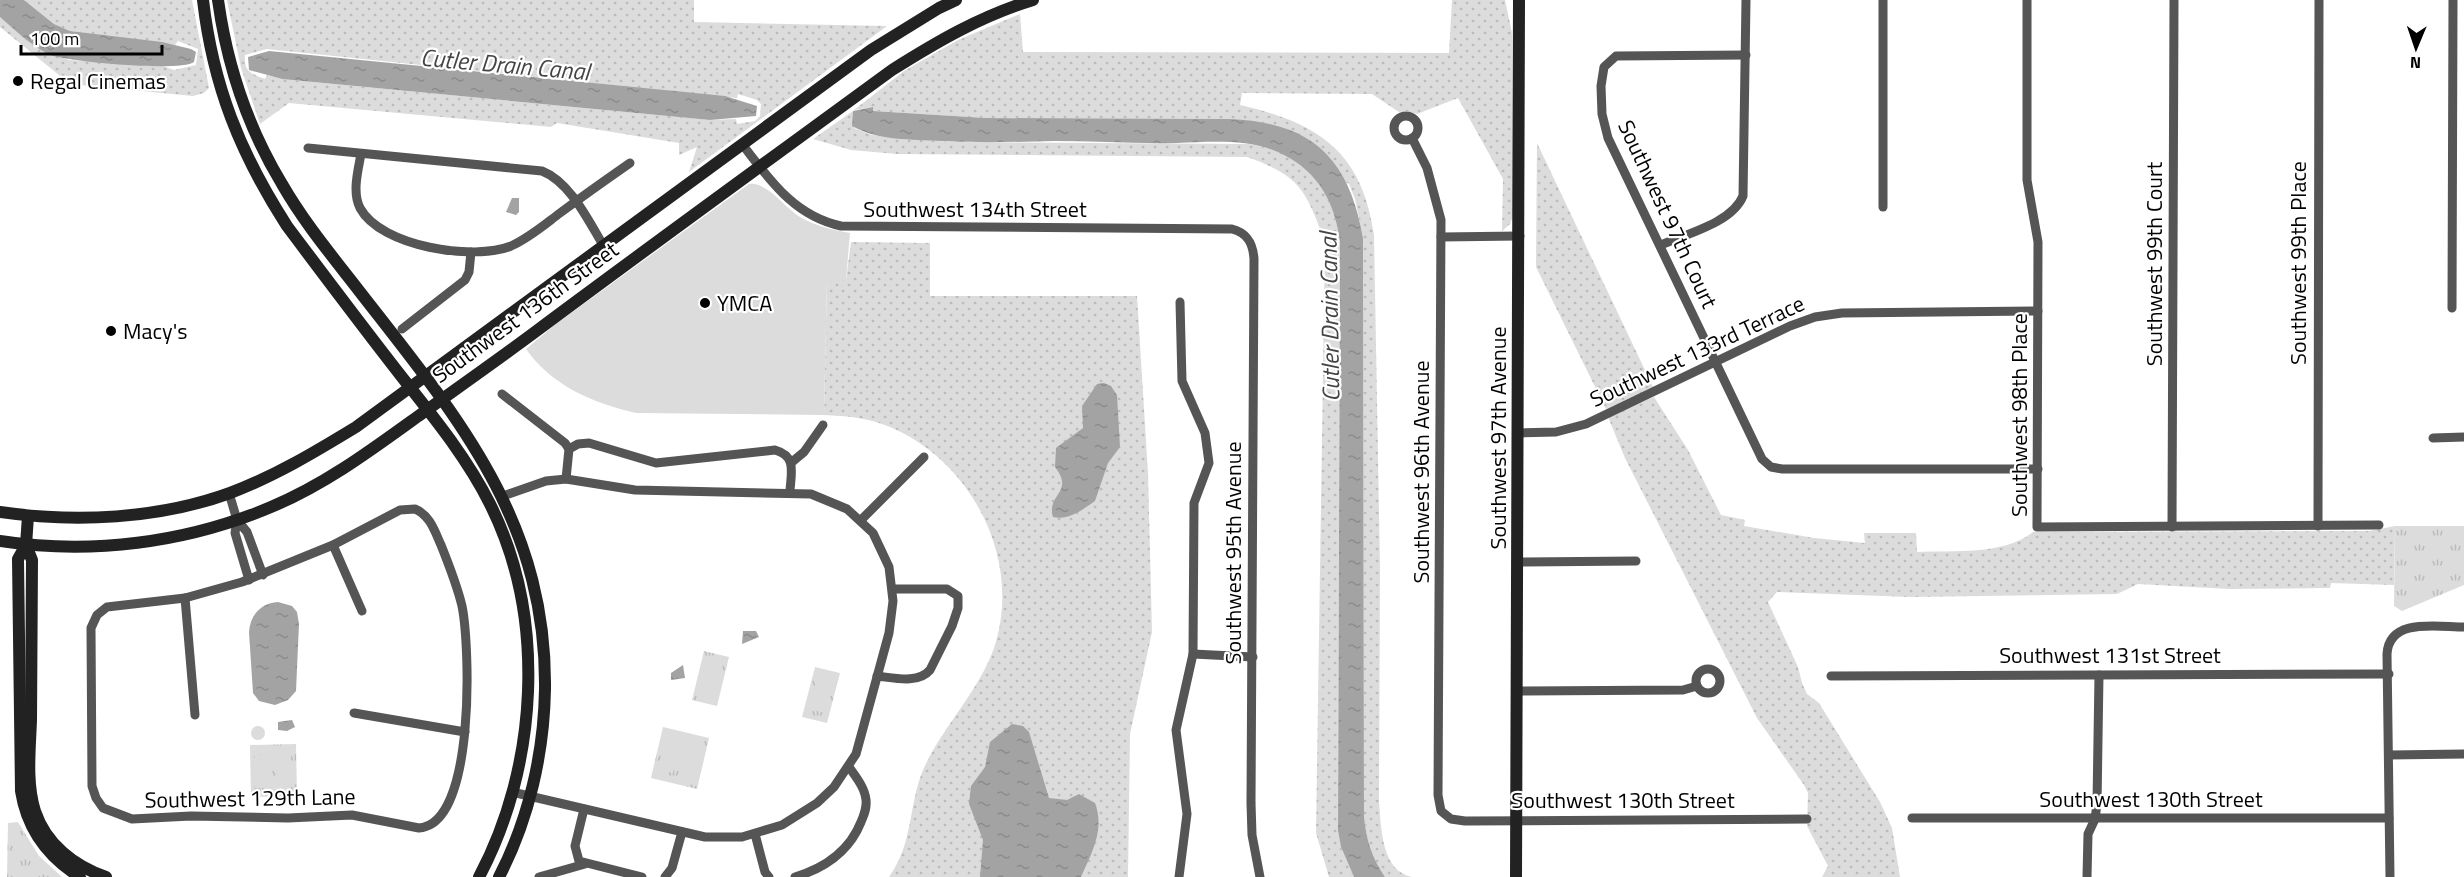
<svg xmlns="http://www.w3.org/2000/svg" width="2464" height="877" viewBox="0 0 2464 877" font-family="'Titillium Web',sans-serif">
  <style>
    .grass { fill: url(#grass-dots); fill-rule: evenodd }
    .park { fill: url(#park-tufts) }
    .pitch { fill: #dcdcdc }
    .water { fill: url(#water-ripples) }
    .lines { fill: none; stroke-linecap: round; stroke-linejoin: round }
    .street { stroke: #555; stroke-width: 9 }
    .secondary { stroke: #222; stroke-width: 12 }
    .poi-dot { fill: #000; stroke: #fff; stroke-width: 2 }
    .labels { text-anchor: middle; stroke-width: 4.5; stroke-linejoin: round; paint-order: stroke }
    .poi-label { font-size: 22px; fill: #000; stroke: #fff; text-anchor: start }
    .street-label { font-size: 22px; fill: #000; stroke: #fff }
    .water-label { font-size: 24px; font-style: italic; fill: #444; stroke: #fff }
  </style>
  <defs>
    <pattern id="grass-dots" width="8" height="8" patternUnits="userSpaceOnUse" patternTransform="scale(1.5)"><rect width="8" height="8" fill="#dcdcdc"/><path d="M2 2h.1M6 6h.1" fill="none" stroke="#bbb" stroke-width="1.8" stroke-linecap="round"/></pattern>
    <pattern id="park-tufts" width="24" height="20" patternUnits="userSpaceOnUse" patternTransform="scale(1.5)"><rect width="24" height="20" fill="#dcdcdc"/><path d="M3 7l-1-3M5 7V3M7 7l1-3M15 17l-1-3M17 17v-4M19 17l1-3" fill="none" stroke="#bbb"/></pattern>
    <pattern id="water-ripples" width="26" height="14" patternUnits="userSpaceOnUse" patternTransform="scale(1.5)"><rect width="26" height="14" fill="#a3a3a3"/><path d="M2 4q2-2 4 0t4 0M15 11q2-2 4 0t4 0" fill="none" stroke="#8b8b8b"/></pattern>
  </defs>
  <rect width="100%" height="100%" fill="#fff"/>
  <!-- grass -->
  <g class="grass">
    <path d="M 24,0 L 192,0 L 209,88 L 204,93 L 193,96 L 70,84 L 0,27 L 0,17 L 35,47 L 69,60 L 160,65 L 174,70 L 196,65 L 198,49 L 178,41 L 175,45 L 70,31 L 54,24 Z"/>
    <path d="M 227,0 L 694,0 L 694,22 L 887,26 L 689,172 L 697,147 L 679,155 L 679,143 L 557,123 L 551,127 L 289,103 L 260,124 L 241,68 ZM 267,49 L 737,98 L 738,94 L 757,100 L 761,104 L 760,116 L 755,121 L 737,124 L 736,119 L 710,120 L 282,79 L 267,75 L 265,79 C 250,73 244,72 245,55 Z"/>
    <path d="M 1452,0 L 1505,0 L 1512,33 L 1513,216 L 1510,224 L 1502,231 L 1503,179 L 1458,98 L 1417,114 L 1407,111 L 1399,112 L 1372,94 L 1242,93 L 1240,105 C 1318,123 1362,151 1374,235 L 1380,567 L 1379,802 C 1381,826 1381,871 1412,877 L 1385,877 C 1372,858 1366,839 1364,816 L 1363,238 L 1355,199 L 1349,184 L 1229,119 L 986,118 L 873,111 L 873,107 L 854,110 L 904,71 L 958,40 L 1020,14 L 1023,52 L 1449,53 Z"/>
    <path d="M 853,111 L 854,128 L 872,135 L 951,142 L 1249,144 C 1304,153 1334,188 1340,242 L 1338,831 L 1341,847 L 1354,877 L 1329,877 L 1316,833 L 1325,241 C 1305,190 1301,176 1247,157 L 897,154 L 851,150 L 813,139 Z"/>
    <path d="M 1537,143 L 1653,387 L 1606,409 L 1536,267 Z"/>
    <path d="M 851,242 L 930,243 L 930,296 L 1137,296 L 1148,473 L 1152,632 L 1130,734 L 1128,877 L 889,877 C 914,842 908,806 923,770 C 942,727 978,693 994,648 C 1023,561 973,462 890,427 C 869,418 847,416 824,415 L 827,280 L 846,280 Z"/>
    <path d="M 1654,397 L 1688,450 L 1721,515 L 1745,520 L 1744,526 L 1814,538 L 1865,543 L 1864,533 L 1916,533 L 1917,552 C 1953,550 2003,556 2033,532 L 2369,531 L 2395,526 L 2394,585 L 2331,583 L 2330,588 L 2229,589 L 2138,584 L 2117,594 L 1910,597 L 1777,592 L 1768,602 L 1798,667 L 1802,683 L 1807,694 L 1819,703 L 1880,802 L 1892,828 L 1900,877 L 1822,877 L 1828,866 L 1807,826 L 1808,793 L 1804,785 L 1757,718 L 1625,458 L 1608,417 Z"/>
  </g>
  <!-- park -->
  <g class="park">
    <path d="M 2395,526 L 2464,526 L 2464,585 L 2402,611 L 2394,606 Z"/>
    <path d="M 704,651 L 729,657 L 717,706 L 692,700 Z"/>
    <path d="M 815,667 L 840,673 L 827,723 L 802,717 Z"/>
    <path d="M 663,727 L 709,738 L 697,789 L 651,778 Z"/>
    <path d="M 296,744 L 297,796 L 251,797 L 250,745 Z"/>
    <path d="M 18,822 L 39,856 L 62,877 L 7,877 L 8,823 Z"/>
  </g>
  <!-- pitch -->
  <g class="pitch">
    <path d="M 749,184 C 767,181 785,208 800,217 C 816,226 832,230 850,233 L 846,280 L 827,280 L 824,415 L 636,413 C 593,403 552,386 526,349 L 556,324 Z"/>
    <path d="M 707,661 L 723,664 L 715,697 L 699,693 Z"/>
    <path d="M 817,677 L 833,681 L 825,713 L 809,709 Z"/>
    <circle cx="258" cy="733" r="7"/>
    <path d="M 666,737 L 681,741 L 673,773 L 658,770 Z"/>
    <path d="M 686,742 L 702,746 L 694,779 L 678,775 Z"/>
    <path d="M 270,754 L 271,788 L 255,788 L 255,755 Z"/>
    <path d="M 276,754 L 291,754 L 292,787 L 277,788 Z"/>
  </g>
  <!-- water -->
  <g class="water">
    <path d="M 0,0 L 24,0 L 54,24 L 70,31 L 162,42 L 191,49 L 196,52 L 194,62 C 181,72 65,62 48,54 C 30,45 15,30 0,17 Z"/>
    <path d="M 269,51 L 725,96 L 757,106 L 756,116 L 710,120 L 282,79 L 249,70 L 248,57 Z"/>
    <path d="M 873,107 L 873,111 L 986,118 L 1229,119 C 1312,122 1349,158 1363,238 L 1364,816 C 1366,839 1372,858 1385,877 L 1354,877 L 1341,847 L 1338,831 L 1340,242 C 1335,203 1319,173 1284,155 C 1252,138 1212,142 1177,143 C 1136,144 1095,141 1054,141 C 1017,142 978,143 941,141 C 912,139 878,141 852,126 L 853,111 Z"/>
    <path d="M 512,198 L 519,198 L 519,212 L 516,215 L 506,212 Z"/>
    <path d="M 1104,383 L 1111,386 L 1117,395 L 1120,447 L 1108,463 L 1095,501 C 1083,509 1069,521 1053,517 C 1046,494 1075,493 1055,467 L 1056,448 L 1083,428 L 1082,406 L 1097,384 Z"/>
    <path d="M 278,602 L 292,606 L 297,612 L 299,624 L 296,691 L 288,700 L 275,705 L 259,701 L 253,693 L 249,632 C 250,615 261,603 278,602 Z"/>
    <path d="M 756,631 L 759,637 L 742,644 L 743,631 Z"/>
    <path d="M 683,665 L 685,678 L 671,680 L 671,673 Z"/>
    <path d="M 292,720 L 295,727 L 287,731 L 278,730 L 278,722 Z"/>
    <path d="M 1012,724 L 1023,726 L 1029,732 L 1049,798 L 1067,800 L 1079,794 L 1095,803 C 1105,830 1092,852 1081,877 L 980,877 L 983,840 L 969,804 L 971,786 L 985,767 L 990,742 Z"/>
  </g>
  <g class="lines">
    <!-- street -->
    <g class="street">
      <path d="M 1883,0 L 1883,207"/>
      <path d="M 2027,0 L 2027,180 L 2038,242 L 2037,527 L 2379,525"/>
      <path d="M 1746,55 L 1616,56 L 1604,67 L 1601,86 L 1602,114 L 1608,138 L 1762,459 L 1771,467 L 1782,469 L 2038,469"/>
      <circle cx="1406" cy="128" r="12"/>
      <path d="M 1412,138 L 1427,168 L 1441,220 L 1438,795 L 1441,811 L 1451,819 L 1465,821 L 1807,819"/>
      <path d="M 742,144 C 770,180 794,216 841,226 L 1232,229 C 1248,233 1253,244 1254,259 L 1251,803 L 1252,835 L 1260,877"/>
      <path d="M 308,148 L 542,171 C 570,182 588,220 603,245"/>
      <path d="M 361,154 C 358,171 352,192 360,208 C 381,247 474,261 511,246 C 529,238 544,225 560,213 C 583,196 607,179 630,163"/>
      <path d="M 1441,237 L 1520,236"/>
      <path d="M 1661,245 C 1686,234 1732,223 1743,196 L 1746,0"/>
      <path d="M 2452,308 L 2453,0"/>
      <path d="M 402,329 L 465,280 L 469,272 L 471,252"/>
      <path d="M 502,394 L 565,443 L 569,449 L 566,479"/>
      <path d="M 1518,433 L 1556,432 L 1586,424 L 1790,326 L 1815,317 L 1842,313 L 2038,311"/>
      <path d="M 2433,438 L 2464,437"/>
      <path d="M 569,449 L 578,444 L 589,443 L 656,463 L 775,450 C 797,456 791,473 790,491"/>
      <path d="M 792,462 L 804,452 L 823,425"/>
      <path d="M 229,493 L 237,520 L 235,533 L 249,580"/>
      <path d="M 503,496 L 546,481 L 566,479 L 635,490 L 811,494 L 847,509 L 873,533 L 889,567 L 893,601 L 889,633 L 856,754 L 834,787 L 817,803 L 782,825 L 742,837 L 705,837 L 512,792"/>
      <path d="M 415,509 C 430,515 435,532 441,545 C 449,565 457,585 462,606 C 470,646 476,824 419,828 L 352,815 L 288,818 L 191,816 L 132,819 L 103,808 L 96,798 L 92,786 L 91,628 L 97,615 L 107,607 L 185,598 L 242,582 L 333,545 L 400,510 Z"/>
      <path d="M 237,520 L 247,532 L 263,575"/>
      <path d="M 861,520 L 924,457"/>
      <path d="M 2318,526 L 2319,0"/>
      <path d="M 2172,527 L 2174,0"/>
      <path d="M 333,545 L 362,611"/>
      <path d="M 1518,562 L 1636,561"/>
      <path d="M 185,598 L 195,715"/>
      <path d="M 1193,654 L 1253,657"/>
      <circle cx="1708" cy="681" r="12"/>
      <path d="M 877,676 C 895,678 918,684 930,670 L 952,626 L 958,608 L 958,596 L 947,589 L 893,589"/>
      <path d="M 1831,676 L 2389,674"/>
      <path d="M 1516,691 L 1683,690 L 1697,686"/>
      <path d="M 354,713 L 465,732"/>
      <path d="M 2389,755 L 2464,754"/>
      <path d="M 584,809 L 575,846 L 579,861 L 642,877"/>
      <path d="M 1912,818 L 2389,818"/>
      <path d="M 755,834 L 765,872 L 769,877"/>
      <path d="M 539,877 L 585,864"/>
      <path d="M 665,877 L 672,868 L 682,832"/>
      <path d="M 795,877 C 825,868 849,852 861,822 C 864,815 867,808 866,800 C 865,788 856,777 849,767"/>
      <path d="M 1179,877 L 1187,814 L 1176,730 L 1193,654 L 1194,503 L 1209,463 L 1205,433 L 1182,381 L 1180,302"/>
      <path d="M 2087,877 L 2088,834 L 2095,819 L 2097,804 L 2099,675"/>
      <path d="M 2390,877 L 2387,654 C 2389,617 2438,627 2464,627"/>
    </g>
    <!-- secondary -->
    <g class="secondary">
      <path d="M 203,0 C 213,86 240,153 287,226 C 326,278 365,330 405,381 C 436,420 468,460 490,504 C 547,618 538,766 479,877"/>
      <path d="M 218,0 C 227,65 248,128 282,184 C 302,219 328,251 353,283 C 452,411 547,516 545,689 C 544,753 529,819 499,877"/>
      <path d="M 0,512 C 75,523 159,519 230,493 C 275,476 315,452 356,427 L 871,50 L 939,8 L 956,0"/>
      <path d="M 28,516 L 26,545 L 18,559 L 21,791 C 27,829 48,857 80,877"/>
      <path d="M 0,541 C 90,555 186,543 271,507 C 324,485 370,451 417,417 C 456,389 496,361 535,332 C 653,244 773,157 892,70 C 938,41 981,16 1033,0"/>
      <path d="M 26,545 L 32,560 C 32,614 31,667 31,720 C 30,749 26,783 35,811 C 46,844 74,866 106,877"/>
      <path d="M 1516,877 L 1519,0"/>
    </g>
  </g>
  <!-- markers -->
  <g class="poi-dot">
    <circle cx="18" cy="81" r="6"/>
    <circle cx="705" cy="303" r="6"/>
    <circle cx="111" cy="331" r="6"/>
  </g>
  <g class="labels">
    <!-- poi labels -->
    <g class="poi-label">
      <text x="30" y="89">Regal Cinemas</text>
      <text x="717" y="311">YMCA</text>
      <text x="123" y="339">Macy's</text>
    </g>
    <!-- street labels -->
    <g class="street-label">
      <text x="975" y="217">Southwest 134th Street</text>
      <text transform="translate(1668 214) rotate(65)" y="8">Southwest 97th Court</text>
      <text transform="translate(2298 263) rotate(-90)" y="8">Southwest 99th Place</text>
      <text transform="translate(2154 264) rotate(-90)" y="8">Southwest 99th Court</text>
      <text transform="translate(525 312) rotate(-36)" y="8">Southwest 136th Street</text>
      <text transform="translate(1697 351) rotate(-25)" y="8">Southwest 133rd Terrace</text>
      <text transform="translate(2019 415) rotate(-90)" y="8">Southwest 98th Place</text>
      <text transform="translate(1498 438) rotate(-90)" y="8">Southwest 97th Avenue</text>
      <text transform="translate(1421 472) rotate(-90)" y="8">Southwest 96th Avenue</text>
      <text transform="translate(1233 553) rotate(-90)" y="8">Southwest 95th Avenue</text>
      <text x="2110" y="663">Southwest 131st Street</text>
      <text transform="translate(250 798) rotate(-1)" y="8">Southwest 129th Lane</text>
      <text x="2151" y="807">Southwest 130th Street</text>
      <text x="1623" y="808">Southwest 130th Street</text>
    </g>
    <!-- water labels -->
    <g class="water-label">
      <text transform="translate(505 65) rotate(5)" y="8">Cutler Drain Canal</text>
      <text transform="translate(1330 317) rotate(-91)" y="8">Cutler Drain Canal</text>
    </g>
  </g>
  <!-- north arrow -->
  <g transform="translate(2416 48) rotate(182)" stroke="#ffffff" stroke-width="4.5" paint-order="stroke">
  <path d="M0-4.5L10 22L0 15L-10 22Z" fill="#000000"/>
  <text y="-9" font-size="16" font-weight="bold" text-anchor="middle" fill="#000000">N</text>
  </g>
  <!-- scale -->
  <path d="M21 45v9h141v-9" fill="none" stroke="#000000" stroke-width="3"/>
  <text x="30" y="45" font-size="18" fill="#000000" stroke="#ffffff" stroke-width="4.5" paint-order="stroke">100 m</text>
</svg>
